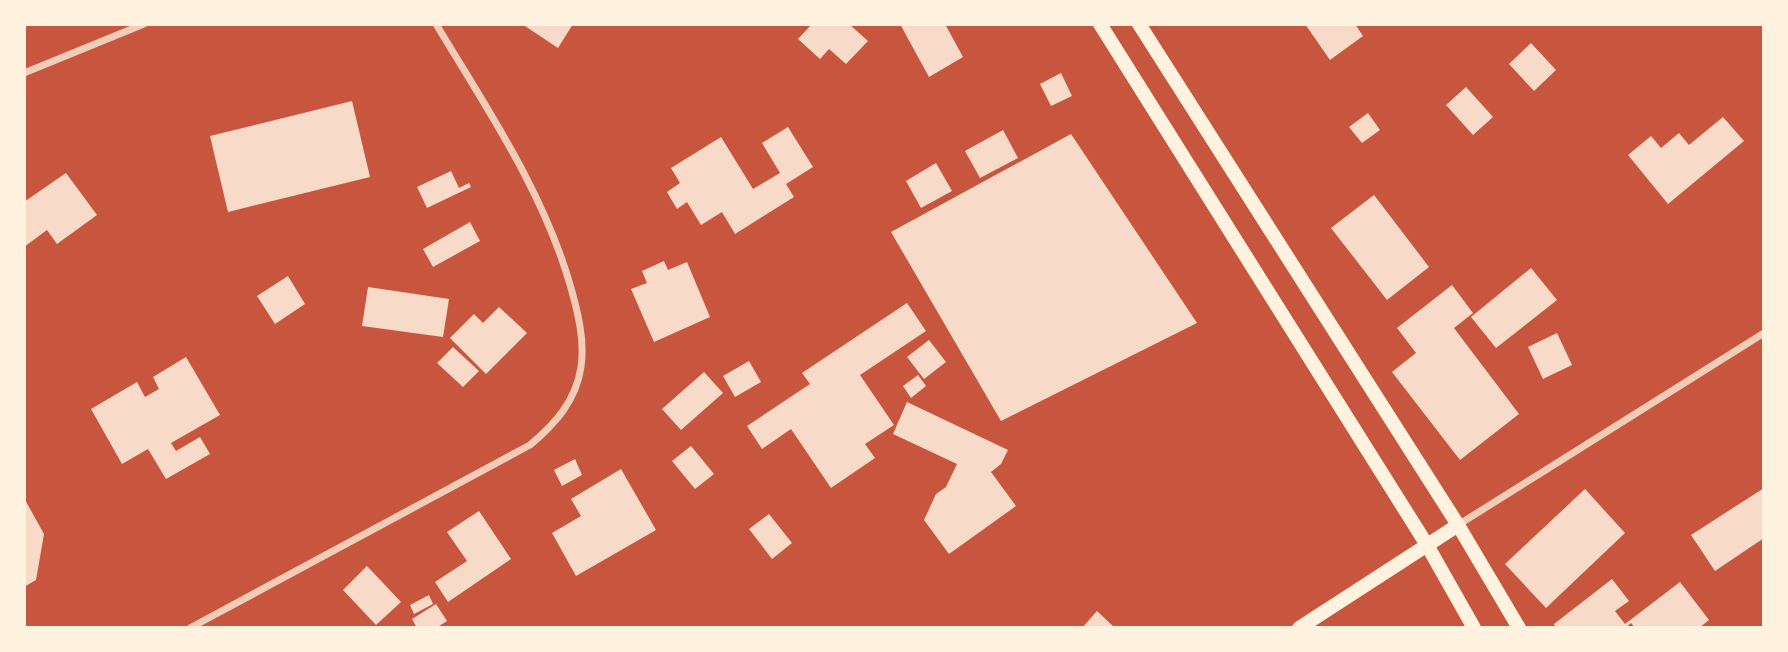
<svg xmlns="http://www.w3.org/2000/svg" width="1788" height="652" viewBox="0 0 1788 652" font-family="'Source Sans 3',sans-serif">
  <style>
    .building { fill: #f7dbc8 }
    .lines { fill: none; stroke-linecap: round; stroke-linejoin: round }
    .minor { stroke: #f1ccb7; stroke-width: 7 }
    .secondary { stroke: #fff3e0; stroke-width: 14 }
  </style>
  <rect width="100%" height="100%" fill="#c8553d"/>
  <!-- building -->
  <g class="building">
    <path d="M 522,24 L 573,24 L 558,48 Z"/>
    <path d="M 812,24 L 849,24 L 868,41 L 846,64 L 829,49 L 820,59 L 798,39 Z"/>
    <path d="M 900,24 L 945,24 L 963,57 L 929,77 Z"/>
    <path d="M 1305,24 L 1355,24 L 1363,36 L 1330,60 Z"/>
    <path d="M 1531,43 L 1556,70 L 1534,91 L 1509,64 Z"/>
    <path d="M 1061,73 L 1072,96 L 1051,106 L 1040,84 Z"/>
    <path d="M 1466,87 L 1493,117 L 1473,135 L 1446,105 Z"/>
    <path d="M 352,101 L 370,177 L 228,212 L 210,136 Z"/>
    <path d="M 1368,113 L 1380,130 L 1362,143 L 1349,127 Z"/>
    <path d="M 1723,117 L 1744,141 L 1668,204 L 1628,155 L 1651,136 L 1661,148 L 1679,133 L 1689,145 Z"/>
    <path d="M 788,127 L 813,167 L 786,184 L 794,197 L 735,234 L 722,212 L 701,225 L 687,202 L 677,209 L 667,192 L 680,183 L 671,168 L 721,137 L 753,189 L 780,173 L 762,143 Z"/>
    <path d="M 1003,130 L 1018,158 L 980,178 L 965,151 Z"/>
    <path d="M 1071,134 L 1197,323 L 1001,421 L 891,232 Z"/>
    <path d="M 936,163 L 952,191 L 921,208 L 906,181 Z"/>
    <path d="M 451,171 L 459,188 L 469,183 L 471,187 L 427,208 L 417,187 Z"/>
    <path d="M 66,173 L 97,215 L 57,244 L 47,230 L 24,247 L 24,202 Z"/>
    <path d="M 1374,195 L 1429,267 L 1387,300 L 1331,228 Z"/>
    <path d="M 470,222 L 480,241 L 433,267 L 423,249 Z"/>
    <path d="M 664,261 L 668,270 L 687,262 L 710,317 L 654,342 L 631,289 L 647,283 L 642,271 Z"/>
    <path d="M 1531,268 L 1557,300 L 1496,348 L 1471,317 Z"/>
    <path d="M 288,276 L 305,304 L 275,324 L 257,296 Z"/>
    <path d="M 1452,285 L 1473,313 L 1454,328 L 1519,414 L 1460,460 L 1392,372 L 1416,353 L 1397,328 Z"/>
    <path d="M 368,287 L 449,299 L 443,337 L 362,326 Z"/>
    <path d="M 907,303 L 926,331 L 860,375 L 894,425 L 865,444 L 875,458 L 831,488 L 791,429 L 762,449 L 747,426 L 810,384 L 802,373 Z"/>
    <path d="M 499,307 L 527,333 L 486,374 L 450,338 L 474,314 L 483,323 Z"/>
    <path d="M 1557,333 L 1572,365 L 1543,379 L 1528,347 Z"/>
    <path d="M 929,340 L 946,362 L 924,379 L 907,357 Z"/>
    <path d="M 453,347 L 479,371 L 463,387 L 437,363 Z"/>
    <path d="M 186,357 L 220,415 L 171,443 L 176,451 L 200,437 L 210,454 L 166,479 L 148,449 L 122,464 L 91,409 L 137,382 L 145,397 L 159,389 L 153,377 Z"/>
    <path d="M 749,361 L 761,382 L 735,397 L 723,376 Z"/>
    <path d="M 704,372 L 723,393 L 681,430 L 662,409 Z"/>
    <path d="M 918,375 L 926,386 L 911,398 L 903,386 Z"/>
    <path d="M 907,402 L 1008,450 L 1001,464 L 991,472 L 1016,506 L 949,554 L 924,520 L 936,494 L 946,487 L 957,464 L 893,434 Z"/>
    <path d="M 691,446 L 714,474 L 695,489 L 672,461 Z"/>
    <path d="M 575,459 L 582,475 L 562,486 L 554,470 Z"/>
    <path d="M 621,469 L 656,530 L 576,576 L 552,533 L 581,516 L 571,499 Z"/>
    <path d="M 1764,488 L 1764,538 L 1715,571 L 1691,535 Z"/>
    <path d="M 1585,489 L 1625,533 L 1546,608 L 1505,564 Z"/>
    <path d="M 24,498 L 44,534 L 36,580 L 24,587 Z"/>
    <path d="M 479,511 L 511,559 L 448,602 L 435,582 L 467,561 L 447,532 Z"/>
    <path d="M 769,514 L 792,543 L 772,559 L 749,529 Z"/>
    <path d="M 367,566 L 401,602 L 376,625 L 343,590 Z"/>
    <path d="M 1612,579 L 1629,601 L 1615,611 L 1625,624 L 1680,582 L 1709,620 L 1699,628 L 1635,628 L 1631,623 L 1625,628 L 1556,628 L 1554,624 Z"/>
    <path d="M 429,595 L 433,604 L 414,614 L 410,605 Z"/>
    <path d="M 436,604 L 447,621 L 436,628 L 417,628 L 412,619 Z"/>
    <path d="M 1097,611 L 1115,628 L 1082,628 Z"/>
  </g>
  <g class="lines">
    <!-- minor -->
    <g class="minor">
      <path d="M 24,73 L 144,24"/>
      <path d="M 1458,525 L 1764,333"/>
      <path d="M 190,628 L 530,445 C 555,424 576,401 581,367 C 585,341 578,313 571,288 C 544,192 487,109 436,24"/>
    </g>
    <!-- secondary -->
    <g class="secondary">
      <path d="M 1100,24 L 1427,545 L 1474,628"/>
      <path d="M 1139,24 L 1458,525 L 1519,628"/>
      <path d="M 1299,628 L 1458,525"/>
    </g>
  </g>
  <!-- border -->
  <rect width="1788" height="652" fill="none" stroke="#fff3e0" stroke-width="52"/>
</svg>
